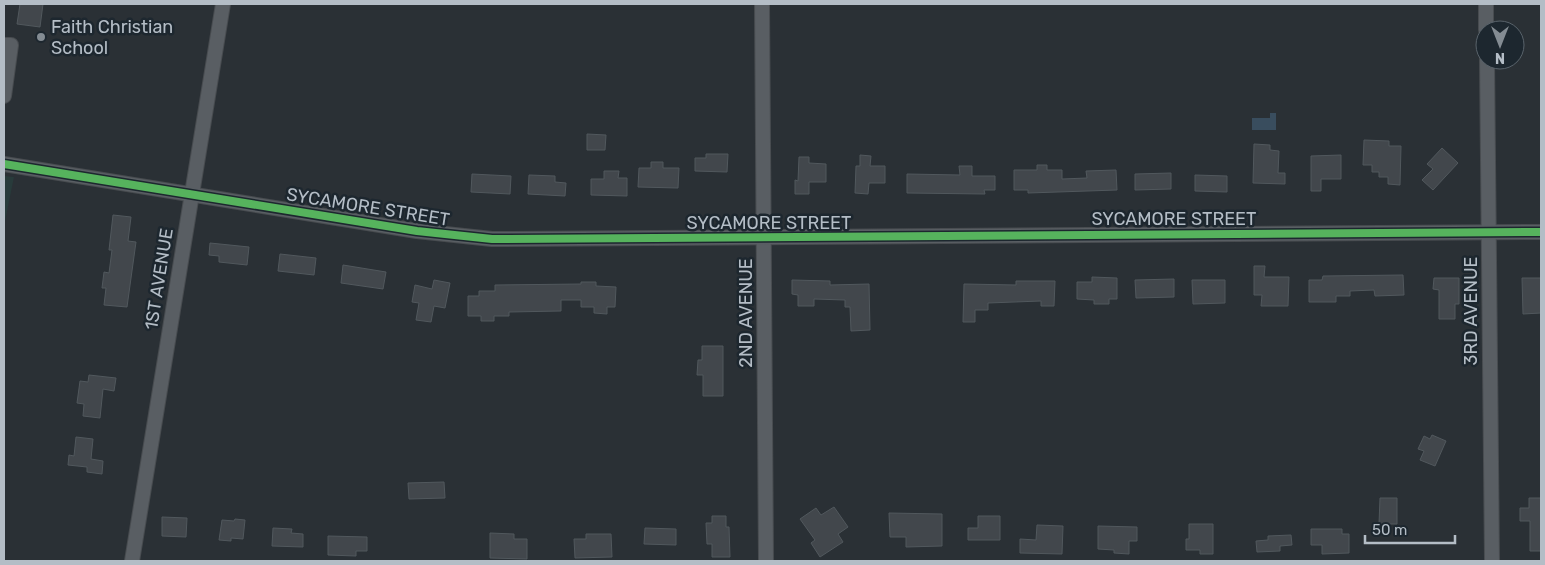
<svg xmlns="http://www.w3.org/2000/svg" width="1545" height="565" viewBox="0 0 1545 565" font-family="Rubik,sans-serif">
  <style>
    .green { fill: #283b3b }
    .water { fill: #394d5e }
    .building { fill: #42474c; stroke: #51585d }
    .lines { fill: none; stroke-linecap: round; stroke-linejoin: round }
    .minor-casing { stroke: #484c50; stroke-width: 16 }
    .minor { stroke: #595e63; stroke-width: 14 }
    .cycleway-casing { stroke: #1d272f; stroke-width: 11 }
    .cycleway { stroke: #56b35d; stroke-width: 8 }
    .poi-dot { fill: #848c93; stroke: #1d272f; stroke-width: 2 }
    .labels { text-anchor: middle; stroke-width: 5; stroke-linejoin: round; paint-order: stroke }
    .poi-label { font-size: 18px; fill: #b4bdc6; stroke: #1d272f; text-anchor: start }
    .street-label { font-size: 18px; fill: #b4bdc6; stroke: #1d272f }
  </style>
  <rect width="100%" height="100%" fill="#2a3035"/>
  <!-- green -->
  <path class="green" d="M 4,176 L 14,177 L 4,226 Z"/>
  <!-- water -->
  <path class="water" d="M 1270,113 L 1276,113 L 1276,130 L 1252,130 L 1252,118 L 1270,118 Z"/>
  <!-- building -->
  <g class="building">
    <path d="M 20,4 L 43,4 L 40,27 L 17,24 Z"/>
    <path d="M 587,134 L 606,135 L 605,150 L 587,150 Z"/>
    <path d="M 1364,140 L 1389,141 L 1389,146 L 1401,146 L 1400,185 L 1388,184 L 1388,177 L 1379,177 L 1379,172 L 1372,172 L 1372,165 L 1363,165 Z"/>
    <path d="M 1254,144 L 1270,145 L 1270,150 L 1279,151 L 1278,173 L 1285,173 L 1285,184 L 1253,183 Z"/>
    <path d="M 1442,148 L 1458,163 L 1433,190 L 1422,180 L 1433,169 L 1427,164 Z"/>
    <path d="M 706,154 L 728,154 L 727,172 L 695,171 L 695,158 L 706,158 Z"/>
    <path d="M 860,155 L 871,156 L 870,166 L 885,166 L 885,183 L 869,183 L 868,194 L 855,193 L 856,166 L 860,166 Z"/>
    <path d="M 1341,155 L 1341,179 L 1321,179 L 1321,191 L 1311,191 L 1311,156 Z"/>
    <path d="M 799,157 L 809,157 L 809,163 L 826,164 L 826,182 L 809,182 L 809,194 L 795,194 L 795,180 L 798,181 Z"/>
    <path d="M 651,162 L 663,162 L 663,168 L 679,168 L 678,188 L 638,187 L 639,168 L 651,168 Z"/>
    <path d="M 1037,165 L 1047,165 L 1047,170 L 1062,170 L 1062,179 L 1087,178 L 1086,171 L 1116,170 L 1117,190 L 1028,193 L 1028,190 L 1014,190 L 1014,170 L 1037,170 Z"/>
    <path d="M 959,166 L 972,166 L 972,176 L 995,176 L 995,190 L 984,190 L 985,194 L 907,193 L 907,174 L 960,175 Z"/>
    <path d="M 604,171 L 619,171 L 618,178 L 627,178 L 627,196 L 591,195 L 591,179 L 604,179 Z"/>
    <path d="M 1171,173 L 1171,189 L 1135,190 L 1135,174 Z"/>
    <path d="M 472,174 L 511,176 L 510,194 L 471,192 Z"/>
    <path d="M 529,175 L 555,176 L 555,182 L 566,183 L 565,196 L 528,194 Z"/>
    <path d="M 1195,175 L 1227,176 L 1227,192 L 1195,191 Z"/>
    <path d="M 113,215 L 131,217 L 128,241 L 136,242 L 127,307 L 104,305 L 106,288 L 102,288 L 104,272 L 109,273 L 112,250 L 109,250 Z"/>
    <path d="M 210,243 L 249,247 L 247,265 L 219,262 L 219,256 L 209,255 Z"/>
    <path d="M 280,254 L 316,258 L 314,275 L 278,271 Z"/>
    <path d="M 343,265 L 386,272 L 383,289 L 341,283 Z"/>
    <path d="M 1254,266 L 1265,266 L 1264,277 L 1289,277 L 1288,306 L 1261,306 L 1262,295 L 1254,295 Z"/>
    <path d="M 1403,275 L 1404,295 L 1375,296 L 1374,290 L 1350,291 L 1350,296 L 1336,296 L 1336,302 L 1309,302 L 1309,280 L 1322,280 L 1323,276 Z"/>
    <path d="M 1092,277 L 1117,278 L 1117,299 L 1109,299 L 1109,304 L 1094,304 L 1094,300 L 1077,299 L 1077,282 L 1092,282 Z"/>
    <path d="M 1434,278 L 1459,278 L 1459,304 L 1455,304 L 1455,319 L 1439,319 L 1439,290 L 1433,289 Z"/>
    <path d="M 1522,278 L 1541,278 L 1541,313 L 1523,314 Z"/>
    <path d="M 1174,279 L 1174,297 L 1136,298 L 1135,280 Z"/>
    <path d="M 434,280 L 450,283 L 445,308 L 434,306 L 431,322 L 416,320 L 419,303 L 412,302 L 415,285 L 432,289 Z"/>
    <path d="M 792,280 L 830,281 L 830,285 L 869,284 L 870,330 L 851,331 L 850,307 L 845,307 L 845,300 L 814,299 L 814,306 L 798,306 L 798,295 L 792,294 Z"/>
    <path d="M 1192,280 L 1225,280 L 1225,303 L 1193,304 Z"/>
    <path d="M 1016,281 L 1055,281 L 1054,306 L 1041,306 L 1041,301 L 988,303 L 988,310 L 975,310 L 975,322 L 963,322 L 964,284 L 1016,285 Z"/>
    <path d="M 581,282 L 596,282 L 596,286 L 616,287 L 615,307 L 607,307 L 607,314 L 594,313 L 594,307 L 581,307 L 581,300 L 561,300 L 561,311 L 509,312 L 509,316 L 494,316 L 494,321 L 481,321 L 481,316 L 468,316 L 468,296 L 479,296 L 479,291 L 495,291 L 495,285 L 581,284 Z"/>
    <path d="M 702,346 L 723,346 L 723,396 L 703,396 L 703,375 L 697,375 L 698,360 L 702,360 Z"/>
    <path d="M 89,375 L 116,378 L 114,391 L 103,389 L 100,418 L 83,416 L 84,404 L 77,403 L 80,381 L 88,382 Z"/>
    <path d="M 1432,435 L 1446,441 L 1435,466 L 1420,460 L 1424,451 L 1418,449 L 1424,436 L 1430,439 Z"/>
    <path d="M 76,437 L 93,439 L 91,459 L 103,461 L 102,474 L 87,472 L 87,467 L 68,465 L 69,455 L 74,456 Z"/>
    <path d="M 444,482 L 445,498 L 409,499 L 408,483 Z"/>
    <path d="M 1380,498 L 1397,498 L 1397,524 L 1379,524 Z"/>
    <path d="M 1529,498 L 1541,498 L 1541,551 L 1530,551 L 1530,521 L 1520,521 L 1520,508 L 1529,508 Z"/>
    <path d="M 834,507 L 848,527 L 838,534 L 843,542 L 820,557 L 811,543 L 815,540 L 800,519 L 816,508 L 821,515 Z"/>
    <path d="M 889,513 L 942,514 L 942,546 L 906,547 L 906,537 L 890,537 Z"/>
    <path d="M 712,516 L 726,516 L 726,527 L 729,527 L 730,557 L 712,557 L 712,544 L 707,544 L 706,523 L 712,523 Z"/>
    <path d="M 978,516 L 1000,516 L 1000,540 L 968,540 L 968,528 L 978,528 Z"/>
    <path d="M 162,517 L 187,518 L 186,537 L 162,536 Z"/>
    <path d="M 235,519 L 245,520 L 243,539 L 231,538 L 231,541 L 219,540 L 222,520 L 234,521 Z"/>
    <path d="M 1189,524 L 1213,524 L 1213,554 L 1200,554 L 1200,550 L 1186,550 L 1186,539 L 1189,539 Z"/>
    <path d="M 1037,525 L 1063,526 L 1062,554 L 1020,553 L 1020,539 L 1036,540 Z"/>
    <path d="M 1098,526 L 1137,527 L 1137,541 L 1129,541 L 1129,554 L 1114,553 L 1114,550 L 1098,549 Z"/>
    <path d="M 273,528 L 292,529 L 291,533 L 303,534 L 303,547 L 272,546 Z"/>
    <path d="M 645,528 L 676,529 L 676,545 L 644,544 Z"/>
    <path d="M 1311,529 L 1342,529 L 1342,534 L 1349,534 L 1349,553 L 1322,554 L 1322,545 L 1311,545 Z"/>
    <path d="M 490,533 L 514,534 L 514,539 L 527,539 L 527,559 L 490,558 Z"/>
    <path d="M 586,534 L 611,534 L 612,557 L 575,558 L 574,539 L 586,539 Z"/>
    <path d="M 1291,535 L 1292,545 L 1280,546 L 1280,551 L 1257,552 L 1256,541 L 1268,540 L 1268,536 Z"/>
    <path d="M 328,536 L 367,537 L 367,551 L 356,551 L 356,556 L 328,555 Z"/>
  </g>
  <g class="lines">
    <!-- minor casing -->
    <g class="minor-casing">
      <g id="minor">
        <path d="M 762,4 L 766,561"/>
        <path d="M 1486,4 L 1486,30"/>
        <path d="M 4,45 L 11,45 L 4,96"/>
        <path d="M 1487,60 L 1492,561"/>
        <path d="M 4,164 L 417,231 L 492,239 L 1541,232"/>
        <path d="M 132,561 L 223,4"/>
      </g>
    </g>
    <!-- minor -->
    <use href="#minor" class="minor"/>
    <!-- cycleway casing -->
    <g class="cycleway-casing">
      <path id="cycleway" d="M 4,164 L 417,231 L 492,239 L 1541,232"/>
    </g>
    <!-- cycleway -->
    <use href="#cycleway" class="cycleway"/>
  </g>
  <!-- markers -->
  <circle class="poi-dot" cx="41" cy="37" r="5"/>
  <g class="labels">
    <!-- poi labels -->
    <g class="poi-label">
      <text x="51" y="33">Faith Christian<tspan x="51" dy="21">School</tspan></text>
    </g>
    <!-- street labels -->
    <g class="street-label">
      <text transform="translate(368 207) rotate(9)" y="6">SYCAMORE STREET</text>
      <text x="1174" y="225">SYCAMORE STREET</text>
      <text x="769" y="229">SYCAMORE STREET</text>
      <text transform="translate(159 279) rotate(-81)" y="6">1ST AVENUE</text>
      <text transform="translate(1471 311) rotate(-90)" y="6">3RD AVENUE</text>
      <text transform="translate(746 313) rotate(-90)" y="6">2ND AVENUE</text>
    </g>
  </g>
  <!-- border -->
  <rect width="1545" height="565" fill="none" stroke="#b4bdc6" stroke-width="10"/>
  <!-- north arrow -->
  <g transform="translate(1500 45) rotate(180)"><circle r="24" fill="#1d272f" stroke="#59636b"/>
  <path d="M0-4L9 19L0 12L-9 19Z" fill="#848c93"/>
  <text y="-8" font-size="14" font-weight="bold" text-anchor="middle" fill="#b4bdc6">N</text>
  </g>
  <!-- scale -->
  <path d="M1365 535v8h90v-8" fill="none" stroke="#b4bdc6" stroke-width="2.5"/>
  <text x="1372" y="535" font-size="15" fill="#b4bdc6" stroke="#1d272f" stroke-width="4" paint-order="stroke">50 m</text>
</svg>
